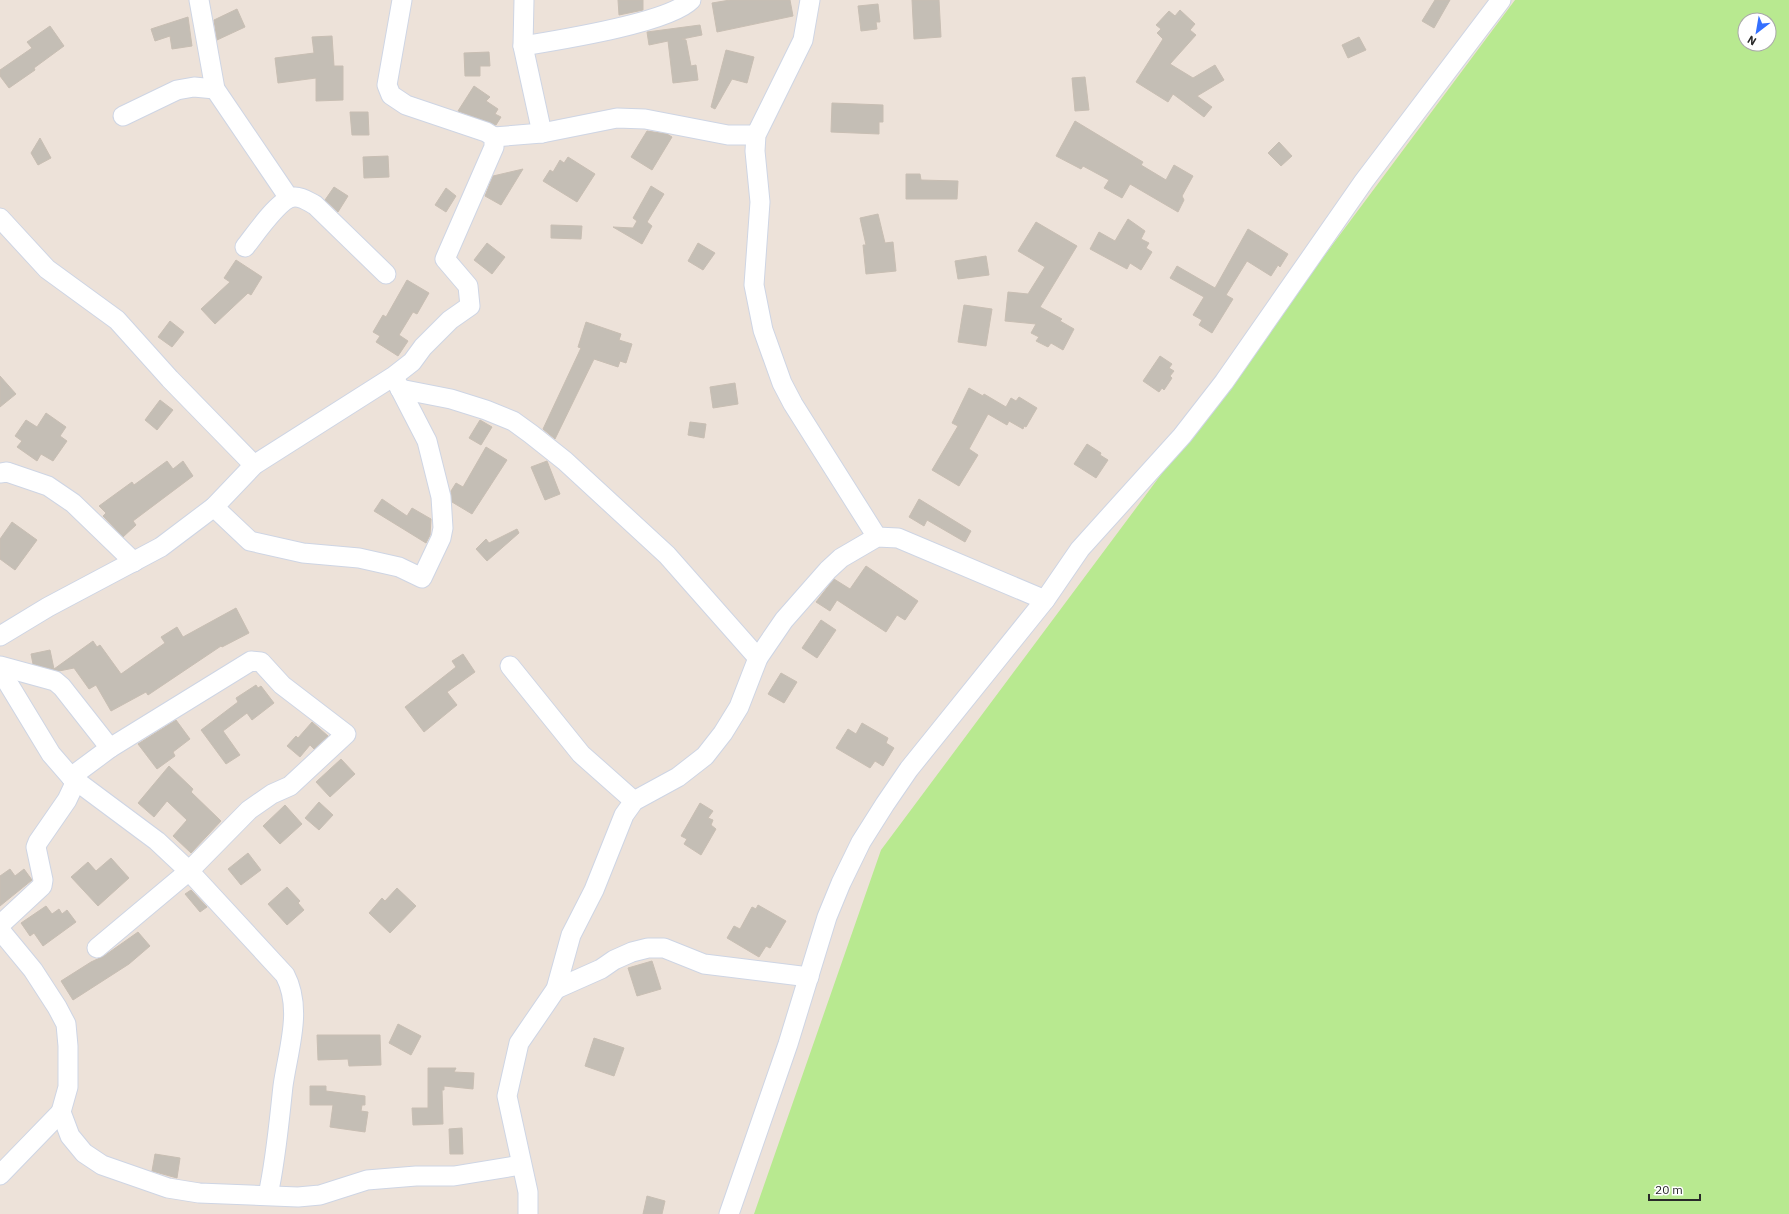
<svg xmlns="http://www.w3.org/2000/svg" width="1789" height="1214" viewBox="0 0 1789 1214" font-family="'IBM Plex Sans',sans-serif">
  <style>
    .green { fill: #b8e990; fill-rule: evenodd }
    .building { fill: #c4beb5; stroke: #c8beb3 }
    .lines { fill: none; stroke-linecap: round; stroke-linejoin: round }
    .minor-casing { stroke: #ced5e4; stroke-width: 21 }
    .minor { stroke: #fff; stroke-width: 19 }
  </style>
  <rect width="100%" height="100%" fill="#ede2d9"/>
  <!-- green -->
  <path class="green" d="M 1515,0 L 1789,0 L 1789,1214 L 754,1214 L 881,850 ZM 1745,20 L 1769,20 L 1769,44 L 1745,44 Z"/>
  <!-- building -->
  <g class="building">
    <path d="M 618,0 L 643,0 L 643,10 L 619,15 Z"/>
    <path d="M 730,0 L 790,0 L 793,16 L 717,32 L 712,3 Z"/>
    <path d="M 912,0 L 939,0 L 941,37 L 914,39 Z"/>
    <path d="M 1435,0 L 1450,0 L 1434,28 L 1422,21 Z"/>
    <path d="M 878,4 L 880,22 L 876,22 L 877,29 L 861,31 L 858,6 Z"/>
    <path d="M 237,9 L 245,27 L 217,40 L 214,20 Z"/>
    <path d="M 1180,10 L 1195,24 L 1190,30 L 1196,35 L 1170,64 L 1193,78 L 1215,65 L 1224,80 L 1197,96 L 1212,107 L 1204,117 L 1173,94 L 1168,102 L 1136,82 L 1163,39 L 1157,33 L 1161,29 L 1156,25 L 1169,11 L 1175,16 Z"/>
    <path d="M 188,17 L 192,46 L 172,49 L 170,36 L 155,41 L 151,29 Z"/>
    <path d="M 700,25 L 702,35 L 682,39 L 686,40 L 691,66 L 696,65 L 698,80 L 673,83 L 668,41 L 649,45 L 647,32 Z"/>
    <path d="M 50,26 L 64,46 L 34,68 L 35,70 L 9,88 L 0,76 L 0,70 L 32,48 L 27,42 Z"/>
    <path d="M 332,36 L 334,66 L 343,66 L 343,100 L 316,101 L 316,78 L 278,83 L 275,58 L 314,53 L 312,37 Z"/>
    <path d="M 1359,37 L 1366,50 L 1348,58 L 1342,45 Z"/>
    <path d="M 726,50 L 754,57 L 747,83 L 732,79 L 715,109 L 711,107 Z"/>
    <path d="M 489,52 L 490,66 L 480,66 L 480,76 L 465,76 L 464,53 Z"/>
    <path d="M 1085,77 L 1089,110 L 1075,111 L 1072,78 Z"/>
    <path d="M 474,86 L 490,97 L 486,101 L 498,109 L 495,114 L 501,117 L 496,125 L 458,111 Z"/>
    <path d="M 832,103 L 883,105 L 883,122 L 879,122 L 879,134 L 831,132 Z"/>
    <path d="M 350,112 L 368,112 L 369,135 L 352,135 Z"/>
    <path d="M 1075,121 L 1143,162 L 1141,165 L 1166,180 L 1174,165 L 1193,176 L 1182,196 L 1184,200 L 1178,212 L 1130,184 L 1122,198 L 1104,188 L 1109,180 L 1083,166 L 1081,169 L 1056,156 Z"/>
    <path d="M 647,131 L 667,134 L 672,137 L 652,170 L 631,157 Z"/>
    <path d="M 40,138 L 51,158 L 38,165 L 31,153 Z"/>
    <path d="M 1279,142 L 1292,156 L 1281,166 L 1268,153 Z"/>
    <path d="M 388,156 L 389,177 L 364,178 L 363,157 Z"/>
    <path d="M 568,157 L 595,174 L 577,202 L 543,181 L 550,170 L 553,172 L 560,160 L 564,163 Z"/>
    <path d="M 523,169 L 501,205 L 485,196 L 493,176 Z"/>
    <path d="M 906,174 L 920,174 L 921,180 L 958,181 L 957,199 L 906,199 Z"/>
    <path d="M 651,186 L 664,194 L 647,222 L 652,226 L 642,244 L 613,227 L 633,228 L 637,221 L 633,218 Z"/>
    <path d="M 334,187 L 348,196 L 338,212 L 325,200 Z"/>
    <path d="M 446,188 L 456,196 L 446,212 L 435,205 Z"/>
    <path d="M 878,214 L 885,243 L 893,242 L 896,271 L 866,274 L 863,245 L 866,245 L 860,218 Z"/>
    <path d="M 1128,219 L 1145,231 L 1141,239 L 1149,243 L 1146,248 L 1152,252 L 1141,270 L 1130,263 L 1127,269 L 1090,249 L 1099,232 L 1115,241 Z"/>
    <path d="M 1036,222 L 1077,246 L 1040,307 L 1062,319 L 1060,321 L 1074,329 L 1063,350 L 1051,343 L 1048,347 L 1036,341 L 1039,337 L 1031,333 L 1036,324 L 1005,321 L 1008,292 L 1028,294 L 1045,267 L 1018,251 Z"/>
    <path d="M 551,225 L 582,226 L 581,239 L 551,238 Z"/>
    <path d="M 1248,229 L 1288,254 L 1280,267 L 1278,265 L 1271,276 L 1247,261 L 1226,295 L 1233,299 L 1212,333 L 1199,325 L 1202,320 L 1193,315 L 1204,297 L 1170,278 L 1177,266 L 1215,288 Z"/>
    <path d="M 487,243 L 505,257 L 492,274 L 474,260 Z"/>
    <path d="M 698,243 L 715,253 L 703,270 L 688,261 Z"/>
    <path d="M 986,256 L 989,275 L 958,279 L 955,261 Z"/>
    <path d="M 236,260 L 262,277 L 251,295 L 248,293 L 215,324 L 201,309 L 230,282 L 224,278 Z"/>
    <path d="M 407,280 L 429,293 L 417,314 L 413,312 L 399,335 L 408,341 L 398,356 L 376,342 L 380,336 L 373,332 L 383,315 L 386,317 Z"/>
    <path d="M 964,305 L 992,309 L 986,346 L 958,342 Z"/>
    <path d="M 170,321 L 184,332 L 172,347 L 158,337 Z"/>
    <path d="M 586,322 L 621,334 L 619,340 L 632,344 L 626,363 L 620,361 L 618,367 L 594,359 L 555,439 L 543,429 L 581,348 L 578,347 Z"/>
    <path d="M 1160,356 L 1172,364 L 1169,368 L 1174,371 L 1170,376 L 1172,378 L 1164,390 L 1162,388 L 1159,392 L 1143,381 Z"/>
    <path d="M 0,376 L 16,394 L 0,407 Z"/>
    <path d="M 735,383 L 738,404 L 713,408 L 710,387 Z"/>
    <path d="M 969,388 L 983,396 L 984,394 L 1006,407 L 1011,398 L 1016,401 L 1019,397 L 1037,408 L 1026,427 L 1024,426 L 1023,429 L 1009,421 L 1007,425 L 988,414 L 969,449 L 978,455 L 959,486 L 932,470 L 958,426 L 952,423 Z"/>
    <path d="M 160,400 L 173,410 L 157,430 L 145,420 Z"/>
    <path d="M 46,413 L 66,427 L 60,436 L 67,441 L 53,461 L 41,454 L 37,461 L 17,447 L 22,441 L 15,436 L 26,420 L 37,427 Z"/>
    <path d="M 480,420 L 492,427 L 481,445 L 469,438 Z"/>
    <path d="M 690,422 L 706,424 L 704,438 L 688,435 Z"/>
    <path d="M 1087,444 L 1101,453 L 1100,455 L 1108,460 L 1096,478 L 1074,464 Z"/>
    <path d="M 486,447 L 507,460 L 472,514 L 452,502 L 451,491 L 456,483 L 463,487 Z"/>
    <path d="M 167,461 L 173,469 L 183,461 L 193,476 L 133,521 L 136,525 L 123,537 L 103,516 L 106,513 L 99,506 L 132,482 L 134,485 Z"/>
    <path d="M 547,461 L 560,494 L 545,500 L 531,467 Z"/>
    <path d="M 382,499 L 407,516 L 412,508 L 431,519 L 430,535 L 426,543 L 374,511 Z"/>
    <path d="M 919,499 L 971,531 L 965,542 L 927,520 L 924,526 L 909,517 Z"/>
    <path d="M 12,522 L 37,540 L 15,570 L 0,559 L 0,539 Z"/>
    <path d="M 517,529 L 519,533 L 487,561 L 476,549 L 486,539 L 489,543 Z"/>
    <path d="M 866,566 L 918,601 L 905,620 L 897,615 L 886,632 L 837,600 L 830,611 L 816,602 L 834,579 L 850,589 Z"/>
    <path d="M 236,608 L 249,633 L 222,647 L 221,646 L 148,695 L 146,692 L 111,711 L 96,685 L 89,689 L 74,668 L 59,671 L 33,664 L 31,654 L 50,650 L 54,669 L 93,641 L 97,647 L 100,645 L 121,674 L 165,643 L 161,637 L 177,627 L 183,637 Z"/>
    <path d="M 821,620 L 836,630 L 817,658 L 802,648 Z"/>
    <path d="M 463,654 L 475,672 L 447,692 L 457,705 L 424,732 L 405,707 L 456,667 L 452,661 Z"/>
    <path d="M 781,673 L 797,682 L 784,703 L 768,694 Z"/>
    <path d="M 256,685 L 258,688 L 261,686 L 274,703 L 252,720 L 247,713 L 223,731 L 240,755 L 226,764 L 201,730 L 238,702 L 236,698 Z"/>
    <path d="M 176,720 L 190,739 L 173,752 L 175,756 L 157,769 L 138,744 Z"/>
    <path d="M 312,722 L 328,736 L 314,749 L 310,745 L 300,757 L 287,746 L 296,736 L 298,738 Z"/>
    <path d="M 862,723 L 888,738 L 886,743 L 894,748 L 883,766 L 875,761 L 870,768 L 836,748 L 848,729 L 856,734 Z"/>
    <path d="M 341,759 L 355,774 L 330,797 L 316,782 Z"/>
    <path d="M 169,766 L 193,789 L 191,792 L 221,821 L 191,853 L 173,836 L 187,820 L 167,801 L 154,817 L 138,803 Z"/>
    <path d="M 319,802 L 333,815 L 319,830 L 305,818 Z"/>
    <path d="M 700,803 L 713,811 L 708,818 L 713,820 L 711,825 L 716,829 L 701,855 L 684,844 L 687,839 L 681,836 Z"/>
    <path d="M 285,805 L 302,824 L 280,844 L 263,826 Z"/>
    <path d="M 248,853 L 261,870 L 241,885 L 228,869 Z"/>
    <path d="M 111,858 L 129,878 L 98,906 L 71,877 L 88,862 L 96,871 Z"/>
    <path d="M 10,869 L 15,876 L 24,869 L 32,880 L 0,906 L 0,876 Z"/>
    <path d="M 287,887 L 300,901 L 298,903 L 304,910 L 287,925 L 268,904 Z"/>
    <path d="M 397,888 L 416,906 L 390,933 L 369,913 L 382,898 L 385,901 Z"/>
    <path d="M 191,890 L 207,907 L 200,912 L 185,894 Z"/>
    <path d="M 758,905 L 786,921 L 770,948 L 766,946 L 759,957 L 727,938 L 734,926 L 740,929 L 752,907 L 756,909 Z"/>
    <path d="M 46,906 L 52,914 L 59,909 L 62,914 L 67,910 L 76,922 L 43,946 L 34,933 L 30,936 L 21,923 Z"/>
    <path d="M 138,932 L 150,946 L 129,964 L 73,1000 L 61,981 L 91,962 L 104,956 Z"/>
    <path d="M 652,961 L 661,989 L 637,996 L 628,968 Z"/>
    <path d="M 398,1024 L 421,1036 L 411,1055 L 389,1043 Z"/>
    <path d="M 317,1035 L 380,1035 L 381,1065 L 349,1066 L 348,1059 L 318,1060 Z"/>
    <path d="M 594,1038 L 624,1048 L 614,1076 L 585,1066 Z"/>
    <path d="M 428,1068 L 456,1068 L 454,1072 L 474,1073 L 473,1089 L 444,1086 L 444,1090 L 442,1090 L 443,1124 L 413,1125 L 412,1108 L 428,1108 Z"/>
    <path d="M 310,1086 L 326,1086 L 326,1091 L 365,1096 L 365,1105 L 362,1105 L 361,1111 L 368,1112 L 365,1132 L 330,1127 L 333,1105 L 310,1105 Z"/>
    <path d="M 462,1128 L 463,1154 L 450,1154 L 449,1129 Z"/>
    <path d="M 155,1154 L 180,1158 L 177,1178 L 152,1171 Z"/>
    <path d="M 647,1196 L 665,1201 L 662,1214 L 643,1214 Z"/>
  </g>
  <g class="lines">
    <!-- minor casing -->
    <g class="minor-casing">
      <g id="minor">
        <path d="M 199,0 L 215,89 L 289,198"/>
        <path d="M 524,0 L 523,46 L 542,133"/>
        <path d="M 810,0 L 803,40 L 756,135 L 755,151 L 760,202 L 754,285 L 763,330 L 782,383 L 793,404 L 877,537"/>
        <path d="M 523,46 C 559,40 669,23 691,0"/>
        <path d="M 123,116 L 177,90 L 194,87 L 215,89"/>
        <path d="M 494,137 L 542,133 L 617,118 L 645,119 L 728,135 L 756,135"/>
        <path d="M 0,218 L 47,269 L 117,320 L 170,379 L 254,465"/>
        <path d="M 245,247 C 254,236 280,197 295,197 C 303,197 309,202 315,205 L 386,274"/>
        <path d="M 400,389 L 451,399 L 486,410 L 513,421 L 531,434 L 565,461 L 667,555 L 758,658"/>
        <path d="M 0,473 L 7,472 L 48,486 L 73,503 L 134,562"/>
        <path d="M 214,507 L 250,541 L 303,553 L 359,558 L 399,567 L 422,578 L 441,538 L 443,528 L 441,497 L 427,441 L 396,381"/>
        <path d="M 0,636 L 48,607 L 161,547 L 214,507 L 254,465 L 394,376 L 412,362 L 423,347 L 450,320 L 470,306 L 468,286 L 445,259 L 494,147 L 494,137 L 486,132 L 406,105 L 391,95 L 387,85 L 402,0"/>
        <path d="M 0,666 L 55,681 L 62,687 L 110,748"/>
        <path d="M 510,666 L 581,754 L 634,801"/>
        <path d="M 0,670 L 51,754 L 71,777 L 157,841 L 189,871 L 285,975 C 303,1009 288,1050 283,1086 C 279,1122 276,1159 268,1195"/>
        <path d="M 71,777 L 110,748 L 251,661 L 261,662 L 282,685 L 346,734 L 290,786 L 272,794 L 249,810 L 189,871 L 97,948"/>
        <path d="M 0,925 L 42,886 L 43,880 L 36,847 L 38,842 L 67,800 L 76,781"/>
        <path d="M 0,930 L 33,970 L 57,1007 L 66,1024 L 68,1046 L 68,1087 L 61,1112 L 70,1136 L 84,1153 L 102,1165 L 168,1188 L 199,1193 L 298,1197 L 320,1195 L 367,1180 L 416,1176 L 454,1176 L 521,1165"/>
        <path d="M 556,989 L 601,969 L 614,960 L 632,952 L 648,948 L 664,948 L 704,964 L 809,977"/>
        <path d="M 0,1175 L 61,1112"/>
        <path d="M 528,1214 L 528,1192 L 507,1096 L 519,1043 L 556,989 L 571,935 L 594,890 L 624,815 L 634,801 L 678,777 L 705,756 L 723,733 L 739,707 L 758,658 L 784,620 L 828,570 L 841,558 L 877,537 L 898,538 L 1045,600"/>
        <path d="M 729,1214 L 788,1044 L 827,917 L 841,883 L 861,842 L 885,804 L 909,769 L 1045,600 L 1080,549 L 1182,436 L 1224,382 L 1364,181 L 1501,0"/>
      </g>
    </g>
    <!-- minor -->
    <use href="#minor" class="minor"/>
  </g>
  <!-- north arrow -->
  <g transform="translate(1757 32) rotate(211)"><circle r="19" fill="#ffffff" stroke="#a9a9a9"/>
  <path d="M0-3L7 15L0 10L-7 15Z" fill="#3470ff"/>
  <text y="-6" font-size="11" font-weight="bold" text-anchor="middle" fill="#292929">N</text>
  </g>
  <!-- scale -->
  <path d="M1649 1194v6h51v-6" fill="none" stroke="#292929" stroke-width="2"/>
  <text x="1655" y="1194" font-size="12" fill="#292929" stroke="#ffffff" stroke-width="3" paint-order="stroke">20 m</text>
</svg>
